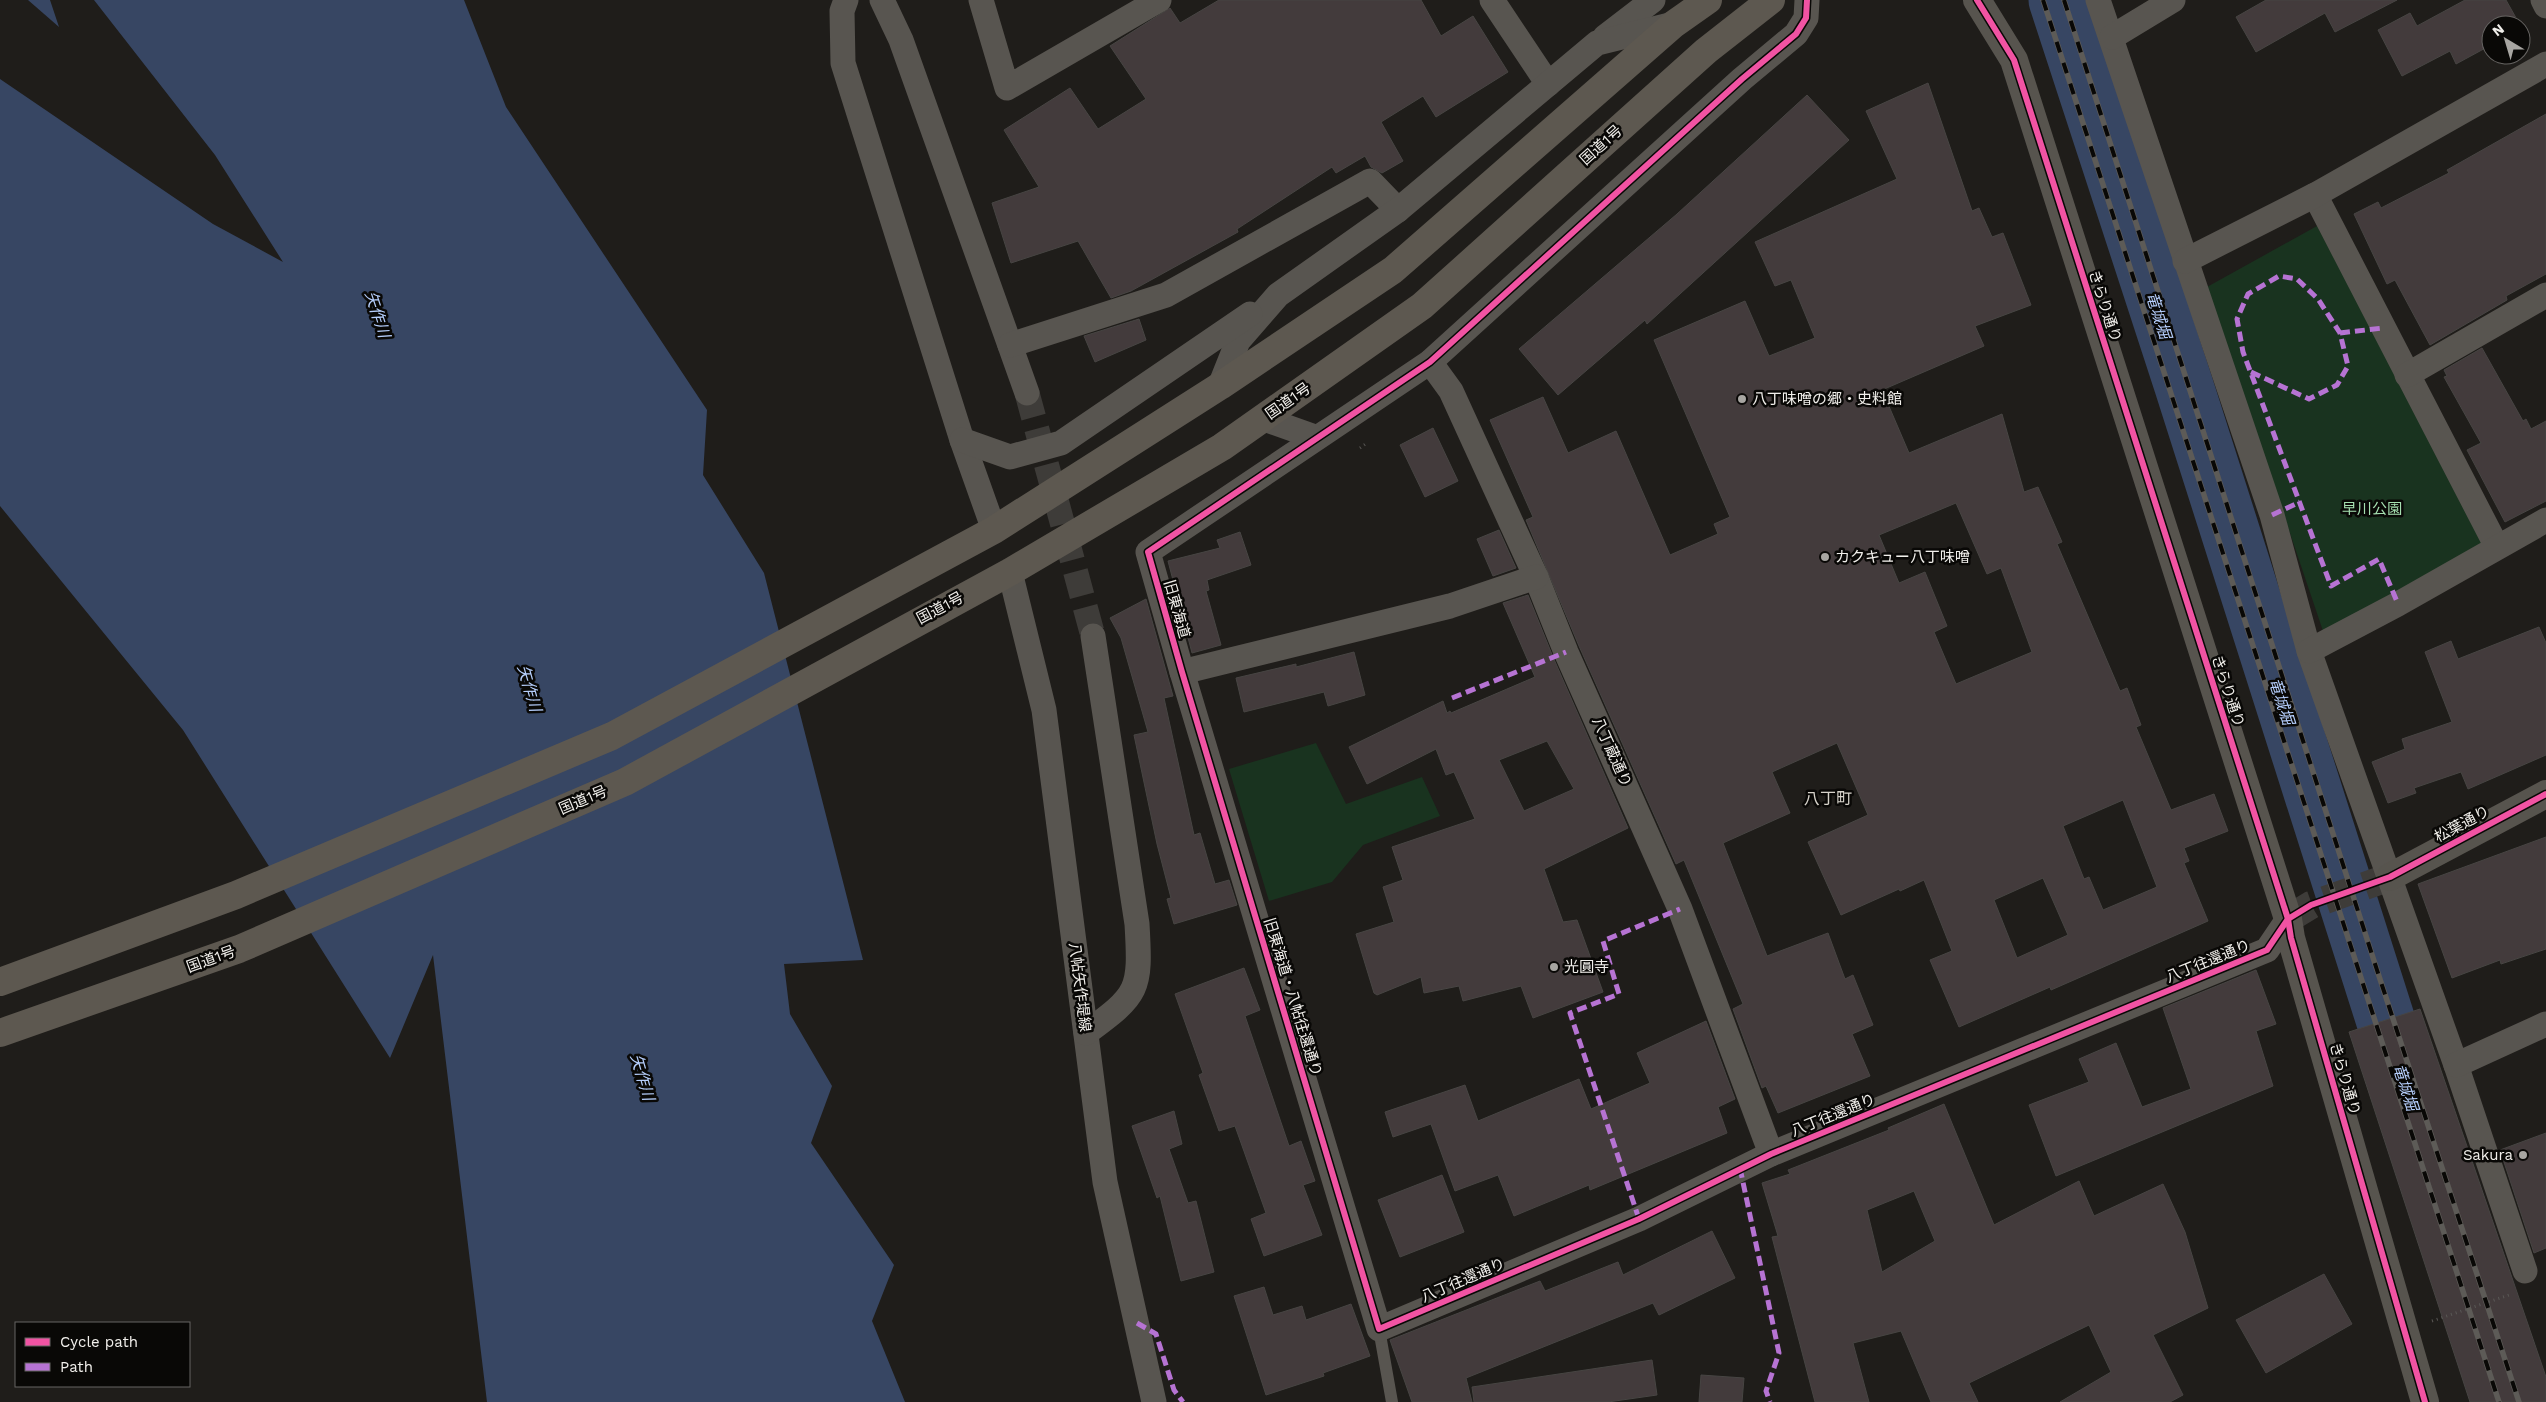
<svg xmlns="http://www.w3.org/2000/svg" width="2546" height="1402" viewBox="0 0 2546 1402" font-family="'Work Sans','Noto Sans JP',sans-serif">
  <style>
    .green { fill: #19331f }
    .water { fill: #374663 }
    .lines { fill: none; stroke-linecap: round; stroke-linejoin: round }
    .river { stroke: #374663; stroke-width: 59 }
    .building { fill: #433b3c; stroke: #474543; fill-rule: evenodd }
    .street-tunnel { stroke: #3e3c39; stroke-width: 25; stroke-dasharray: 25 12; stroke-linecap: butt }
    .secondary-tunnel { stroke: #3e3c39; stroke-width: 28; stroke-dasharray: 28 14; stroke-linecap: butt }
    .path { stroke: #5a5856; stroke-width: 3; stroke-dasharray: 1 4; stroke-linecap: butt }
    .lane { stroke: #585550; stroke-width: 12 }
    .street { stroke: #585550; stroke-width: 25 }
    .secondary { stroke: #57544e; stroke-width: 28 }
    .highway { stroke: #5d5850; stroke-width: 28 }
    .rail-casing { stroke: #5d5b57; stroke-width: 5.5 }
    .rail { stroke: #090806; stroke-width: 4; stroke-dasharray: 11; stroke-linecap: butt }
    .quiet { stroke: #b673d3; stroke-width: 5; stroke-dasharray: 10 5; stroke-linecap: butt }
    .cycleway-casing { stroke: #090806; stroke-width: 9 }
    .cycleway { stroke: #f153a3; stroke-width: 6 }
    .poi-dot { fill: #a8a6a2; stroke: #090806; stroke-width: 2 }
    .labels { text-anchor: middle; stroke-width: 5; stroke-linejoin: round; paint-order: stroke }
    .street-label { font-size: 15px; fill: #f1efeb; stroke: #090806 }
    .poi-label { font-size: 15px; fill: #f1efeb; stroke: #090806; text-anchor: start }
    .park-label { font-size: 15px; fill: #a5dfb0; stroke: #090806 }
    .water-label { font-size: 16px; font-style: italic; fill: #b5cefc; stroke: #090806 }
    .neighbourhood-label { font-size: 16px; fill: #d6d2ca; stroke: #090806 }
  </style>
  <rect width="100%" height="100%" fill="#1f1d1a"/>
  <!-- green -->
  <g class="green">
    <path d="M 2317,226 L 2487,545 L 2325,637 L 2207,287 Z"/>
    <path d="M 1316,743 L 1346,804 L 1422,777 L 1440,816 L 1363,845 L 1332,882 L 1269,901 L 1229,769 Z"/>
  </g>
  <!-- water -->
  <g class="water">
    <path d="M 28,0 L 50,0 L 59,27 Z"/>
    <path d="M 94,0 L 464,0 L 506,107 L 707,410 L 703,475 L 764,573 L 863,960 L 784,964 L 790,1014 L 832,1086 L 811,1143 L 894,1265 L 872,1321 L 905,1402 L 487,1402 L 433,955 L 390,1058 L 183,730 L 0,506 L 0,79 L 213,224 L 283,262 L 215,155 Z"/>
  </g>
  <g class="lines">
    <!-- river -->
    <path class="river" d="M 2058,0 L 2183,383 L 2410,1097"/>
  </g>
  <!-- building -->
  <g class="building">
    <path d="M 1219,0 L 1421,0 L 1441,36 L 1473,16 L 1508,72 L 1436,117 L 1423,96 L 1381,122 L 1403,161 L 1382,173 L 1371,167 L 1365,156 L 1336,173 L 1332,167 L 1237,229 L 1238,232 L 1131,291 L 1111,298 L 1078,241 L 1011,263 L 992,203 L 1039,187 L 1004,130 L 1070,88 L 1098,129 L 1146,99 L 1110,46 L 1170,8 L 1180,23 Z"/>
    <path d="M 2266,0 L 2397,0 L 2335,32 L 2325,13 L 2256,52 L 2236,17 Z"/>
    <path d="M 2465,0 L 2506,0 L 2520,25 L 2491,25 L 2491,45 L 2456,64 L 2450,51 L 2402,76 L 2378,30 L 2410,13 L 2417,26 Z"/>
    <path d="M 1928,83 L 1972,211 L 1979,208 L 1992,237 L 2003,233 L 2031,305 L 1975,326 L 1984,346 L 1882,390 L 1909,453 L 2002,414 L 2024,492 L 2038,487 L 2062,542 L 2057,544 L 2120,691 L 2127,688 L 2141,725 L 2136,727 L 2171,810 L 2214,794 L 2228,831 L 2184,848 L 2189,861 L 2184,863 L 2208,921 L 2051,990 L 2050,987 L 1959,1027 L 1930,960 L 1952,951 L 1924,880 L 1900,891 L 1899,889 L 1841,915 L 1808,842 L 1868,815 L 1837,743 L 1772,772 L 1790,813 L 1723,843 L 1767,956 L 1828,933 L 1845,979 L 1853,975 L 1873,1025 L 1852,1034 L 1870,1076 L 1778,1113 L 1766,1086 L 1762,1088 L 1733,1009 L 1743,1004 L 1684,860 L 1676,864 L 1579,646 L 1526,520 L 1533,517 L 1490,420 L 1543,397 L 1568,453 L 1616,431 L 1670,555 L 1718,534 L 1714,524 L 1730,517 L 1654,340 L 1745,301 L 1769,356 L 1815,338 L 1791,280 L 1775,286 L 1755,242 L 1897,179 L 1866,111 ZM 1956,503 L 1987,574 L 2001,568 L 2032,652 L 1956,684 L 1934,632 L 1947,626 L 1925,572 L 1899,583 L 1879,535 ZM 2123,800 L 2157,887 L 2103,910 L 2089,877 L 2084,879 L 2063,826 ZM 2043,878 L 2068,935 L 2017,958 L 1994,900 Z"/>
    <path d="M 1807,95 L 1849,140 L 1647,324 L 1645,320 L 1558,395 L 1519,349 L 1677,214 Z"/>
    <path d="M 2546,114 L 2546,274 L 2506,296 L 2507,300 L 2430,345 L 2395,280 L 2387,284 L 2354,214 L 2378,202 L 2381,208 L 2449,173 L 2447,170 Z"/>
    <path d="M 1139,319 L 1146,340 L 1095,362 L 1084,336 Z"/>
    <path d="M 2482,348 L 2523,421 L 2526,419 L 2531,429 L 2546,421 L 2546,501 L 2505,522 L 2467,450 L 2481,443 L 2444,377 L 2447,376 L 2444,370 Z"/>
    <path d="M 1433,428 L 1458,481 L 1425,497 L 1400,445 Z"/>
    <path d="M 1499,530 L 1516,568 L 1493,576 L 1477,539 Z"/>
    <path d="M 1240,532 L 1251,565 L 1207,580 L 1209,590 L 1206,591 L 1221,645 L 1192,653 L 1168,561 L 1220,548 L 1217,540 Z"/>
    <path d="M 1528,595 L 1553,657 L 1628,828 L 1544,869 L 1563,922 L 1577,920 L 1603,992 L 1533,1018 L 1521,986 L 1463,1001 L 1459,986 L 1424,993 L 1421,977 L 1377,995 L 1374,993 L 1356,934 L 1394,922 L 1383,887 L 1403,880 L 1392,847 L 1475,819 L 1454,772 L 1446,775 L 1436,749 L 1367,784 L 1349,747 L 1443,701 L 1447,713 L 1450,711 L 1451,713 L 1535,677 L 1503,603 ZM 1547,741 L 1574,789 L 1524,811 L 1499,760 Z"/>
    <path d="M 1146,599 L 1173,696 L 1164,698 L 1194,835 L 1200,833 L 1215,884 L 1229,880 L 1237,905 L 1174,924 L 1167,899 L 1171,898 L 1157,844 L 1134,735 L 1148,732 L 1121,638 L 1110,618 Z"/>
    <path d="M 2539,627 L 2546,643 L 2546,755 L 2468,789 L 2461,772 L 2414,788 L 2416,793 L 2388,803 L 2372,762 L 2405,749 L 2402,739 L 2452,722 L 2425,652 L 2451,641 L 2458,659 Z"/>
    <path d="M 1354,652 L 1365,695 L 1328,706 L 1324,692 L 1244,712 L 1236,678 L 1296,664 L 1296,667 Z"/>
    <path d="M 2546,837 L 2546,949 L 2501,964 L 2500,960 L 2452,978 L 2418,884 Z"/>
    <path d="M 1244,968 L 1260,1010 L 1245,1016 L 1289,1146 L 1301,1141 L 1315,1181 L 1303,1185 L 1322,1235 L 1264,1256 L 1251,1219 L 1266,1213 L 1235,1126 L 1219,1131 L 1199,1075 L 1203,1073 L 1175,994 Z"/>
    <path d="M 2256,970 L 2276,1024 L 2256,1031 L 2273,1086 L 2056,1176 L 2029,1105 L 2089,1082 L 2079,1059 L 2116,1043 L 2142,1107 L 2191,1089 L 2163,1008 Z"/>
    <path d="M 2420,1009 L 2546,1377 L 2546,1402 L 2470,1402 L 2349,1032 Z"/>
    <path d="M 1706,1021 L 1735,1099 L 1718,1107 L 1727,1133 L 1590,1190 L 1589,1185 L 1514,1216 L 1498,1175 L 1455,1191 L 1431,1124 L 1393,1137 L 1385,1112 L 1465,1085 L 1478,1121 L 1579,1079 L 1591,1109 L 1650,1083 L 1637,1053 Z"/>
    <path d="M 1944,1104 L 1994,1225 L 2079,1181 L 2094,1216 L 2163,1184 L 2185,1232 L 2208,1308 L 2153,1335 L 2183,1395 L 2170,1402 L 2060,1402 L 2111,1372 L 2089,1325 L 1969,1383 L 1978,1402 L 1931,1402 L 1901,1331 L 1853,1343 L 1869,1402 L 1815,1402 L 1772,1237 L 1778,1236 L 1762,1183 L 1790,1174 L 1788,1170 L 1889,1130 L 1888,1128 ZM 1914,1191 L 1935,1241 L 1882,1272 L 1867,1210 Z"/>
    <path d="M 1174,1111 L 1182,1144 L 1169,1149 L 1188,1203 L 1196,1201 L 1214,1272 L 1181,1281 L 1160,1196 L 1157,1198 L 1132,1126 Z"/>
    <path d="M 2546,1133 L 2546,1248 L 2534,1253 L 2500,1150 Z"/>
    <path d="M 1442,1175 L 1464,1232 L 1400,1257 L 1378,1200 Z"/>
    <path d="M 1712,1231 L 1735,1278 L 1659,1315 L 1653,1303 L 1466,1378 L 1472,1402 L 1412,1402 L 1390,1340 L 1540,1281 L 1545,1291 L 1618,1262 L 1623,1275 Z"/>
    <path d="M 2324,1274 L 2352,1324 L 2266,1373 L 2236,1320 Z"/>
    <path d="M 1264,1287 L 1273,1315 L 1302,1306 L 1306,1320 L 1351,1304 L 1370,1356 L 1323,1373 L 1324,1376 L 1266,1395 L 1234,1296 Z"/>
    <path d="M 1652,1360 L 1657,1395 L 1608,1402 L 1474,1402 L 1472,1387 Z"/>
    <path d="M 1701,1375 L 1744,1378 L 1742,1402 L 1699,1402 Z"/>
  </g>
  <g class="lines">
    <!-- street-tunnel -->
    <path class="street-tunnel" d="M 1027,393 L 1093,636"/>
    <!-- secondary-tunnel -->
    <path class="secondary-tunnel" d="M 2288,919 L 2311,905 L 2390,877"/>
    <!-- path -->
    <g class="path">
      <path d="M 1360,448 L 1367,443"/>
      <path d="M 2432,1321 L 2509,1295"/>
    </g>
    <!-- lane -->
    <path class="lane" d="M 1379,1329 L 1392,1402"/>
    <!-- street -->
    <g class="street">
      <path d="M 846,0 L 842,11 L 843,63 L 962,440 L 994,530"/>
      <path d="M 882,0 L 901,40 L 1027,393"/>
      <path d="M 981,0 L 1007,88 L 1159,0"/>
      <path d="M 1492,0 L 1548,84"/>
      <path d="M 1807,0 L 1806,18 L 1796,34 L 1742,79 L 1430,362 L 1148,552 L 1182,672 L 1379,1329 L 1639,1219 L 1771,1154 L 2267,950 L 2288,919"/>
      <path d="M 2098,0 L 2272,515 L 2309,651 L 2456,1065 L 2525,1271"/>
      <path d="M 2543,0 L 2546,6"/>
      <path d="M 1605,37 L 1653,0"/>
      <path d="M 2112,37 L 2173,0"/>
      <path d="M 2315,195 L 2497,547"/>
      <path d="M 2185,261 L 2315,195 L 2546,64"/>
      <path d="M 1010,345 L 1166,295 L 1370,181 L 1398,210"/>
      <path d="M 1430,362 L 1451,391 L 1536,577 L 1566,652 L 1680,909 L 1771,1154"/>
      <path d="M 2407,375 L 2546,295"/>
      <path d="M 1220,386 L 1238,341 L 1278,295 L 1398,210 L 1597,43 L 1674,24"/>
      <path d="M 1264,419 L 1315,437"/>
      <path d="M 962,440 L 1010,457 L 1061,443 L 1250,314"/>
      <path d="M 1010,572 L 1044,710 L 1105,1182 L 1154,1402"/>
      <path d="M 2309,651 L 2398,604 L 2546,520"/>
      <path d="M 1182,672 L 1450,606 L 1536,577"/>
      <path d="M 1086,1033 C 1139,994 1141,991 1137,924 L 1093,636"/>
      <path d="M 2456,1065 L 2546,1024"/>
    </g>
    <!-- secondary -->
    <g class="secondary">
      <path d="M 1977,0 L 2014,60 L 2288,919 L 2291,938 L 2425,1402"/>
      <path d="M 2390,877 L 2546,794"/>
    </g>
    <!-- highway -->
    <g class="highway">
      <path d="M 0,982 L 236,895 L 612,736 L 994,530 L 1220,386 L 1393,270 L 1674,24 L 1708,0"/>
      <path d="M 0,1033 L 239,949 L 625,782 L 1010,572 L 1222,447 L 1422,306 L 1706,51 L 1771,0"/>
    </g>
    <!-- rail casing -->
    <g class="rail-casing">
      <g id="rail">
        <path d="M 2043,0 L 2499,1402"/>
        <path d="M 2064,0 L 2377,970 L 2519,1402"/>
      </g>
    </g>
    <!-- rail -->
    <use href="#rail" class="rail"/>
    <!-- quiet -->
    <g class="quiet">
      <path d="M 2340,333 L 2383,328"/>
      <path d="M 2251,372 L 2309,399 L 2337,385 L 2348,366 L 2340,333 L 2318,299 L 2297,279 L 2279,276 L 2248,294 L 2237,319 L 2243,352 L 2331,586 L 2379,559 L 2398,604"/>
      <path d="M 2272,515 L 2300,502"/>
      <path d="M 1452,698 L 1566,652"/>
      <path d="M 1740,1168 L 1779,1353 L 1766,1391 L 1770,1402"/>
      <path d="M 1639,1219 L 1570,1013 L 1619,994 L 1603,941 L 1680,909"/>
      <path d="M 1137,1323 L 1156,1334 L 1174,1390 L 1183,1402"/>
    </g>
    <!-- cycleway casing -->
    <g class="cycleway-casing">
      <g id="cycleway">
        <path d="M 1807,0 L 1806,18 L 1796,34 L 1742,79 L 1430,362 L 1148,552 L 1182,672 L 1379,1329 L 1639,1219 L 1771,1154 L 2267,950 L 2288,919 L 2311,905 L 2390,877 L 2546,794"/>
        <path d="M 1977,0 L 2014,60 L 2288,919 L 2291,938 L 2425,1402"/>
      </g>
    </g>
    <!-- cycleway -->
    <use href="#cycleway" class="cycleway"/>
  </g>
  <!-- markers -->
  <g class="poi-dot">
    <circle cx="1742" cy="399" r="5"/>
    <circle cx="1825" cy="557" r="5"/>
    <circle cx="1554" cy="967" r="5"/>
    <circle cx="2523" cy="1155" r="5"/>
  </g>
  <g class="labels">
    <!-- street labels -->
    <g class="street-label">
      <text transform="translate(1601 145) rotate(-42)" y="5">国道1号</text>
      <text transform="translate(2105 306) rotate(72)" y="5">きらり通り</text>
      <text transform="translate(1288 401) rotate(-35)" y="5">国道1号</text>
      <text transform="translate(940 608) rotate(-28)" y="5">国道1号</text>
      <text transform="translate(1177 609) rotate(74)" y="5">旧東海道</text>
      <text transform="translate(2228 691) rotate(72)" y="5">きらり通り</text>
      <text transform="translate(1612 752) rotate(66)" y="5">八丁蔵通り</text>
      <text transform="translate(583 800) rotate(-23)" y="5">国道1号</text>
      <text transform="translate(2462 824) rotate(-28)" y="5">松葉通り</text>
      <text transform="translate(211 959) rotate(-20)" y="5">国道1号</text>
      <text transform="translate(2208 961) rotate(-22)" y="5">八丁往還通り</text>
      <text transform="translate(1080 987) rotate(83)" y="5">八帖矢作堤線</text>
      <text transform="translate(1293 997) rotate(73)" y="5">旧東海道・八帖往還通り</text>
      <text transform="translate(2345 1079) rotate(74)" y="5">きらり通り</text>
      <text transform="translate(1833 1115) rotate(-22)" y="5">八丁往還通り</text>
      <text transform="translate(1463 1280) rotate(-23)" y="5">八丁往還通り</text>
    </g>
    <!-- poi labels -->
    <g class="poi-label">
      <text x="1752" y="404">八丁味噌の郷・史料館</text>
      <text x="1835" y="562">カクキュー八丁味噌</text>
      <text x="1564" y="972">光圓寺</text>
      <text x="2513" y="1160" text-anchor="end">Sakura</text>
    </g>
    <!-- park labels -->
    <g class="park-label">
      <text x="2372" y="514">早川公園</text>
    </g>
    <!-- water labels -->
    <g class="water-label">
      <text transform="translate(378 314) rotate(72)" y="6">矢作川</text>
      <text transform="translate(2159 315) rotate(72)" y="6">竜城堀</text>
      <text transform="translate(530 688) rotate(74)" y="6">矢作川</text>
      <text transform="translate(2282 701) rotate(72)" y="6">竜城堀</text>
      <text transform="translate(643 1077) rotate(74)" y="6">矢作川</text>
      <text transform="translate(2406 1087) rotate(72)" y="6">竜城堀</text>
    </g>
    <!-- neighbourhood labels -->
    <g class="neighbourhood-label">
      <text x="1828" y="804">八丁町</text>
    </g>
  </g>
  <!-- legend -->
  <rect x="15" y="1322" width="175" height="65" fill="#090806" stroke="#666462"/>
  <rect x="25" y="1338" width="25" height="8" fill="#f153a3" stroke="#666462"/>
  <text x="60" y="1347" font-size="15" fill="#f1efeb">Cycle path</text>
  <rect x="25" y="1363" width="25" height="8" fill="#b673d3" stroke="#666462"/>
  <text x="60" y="1372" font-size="15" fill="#f1efeb">Path</text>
  <!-- north arrow -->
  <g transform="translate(2506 40) rotate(322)"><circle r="24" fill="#090806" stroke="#666462"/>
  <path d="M0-4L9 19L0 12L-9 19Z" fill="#a8a6a2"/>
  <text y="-8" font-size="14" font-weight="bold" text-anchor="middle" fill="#f1efeb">N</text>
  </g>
</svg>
